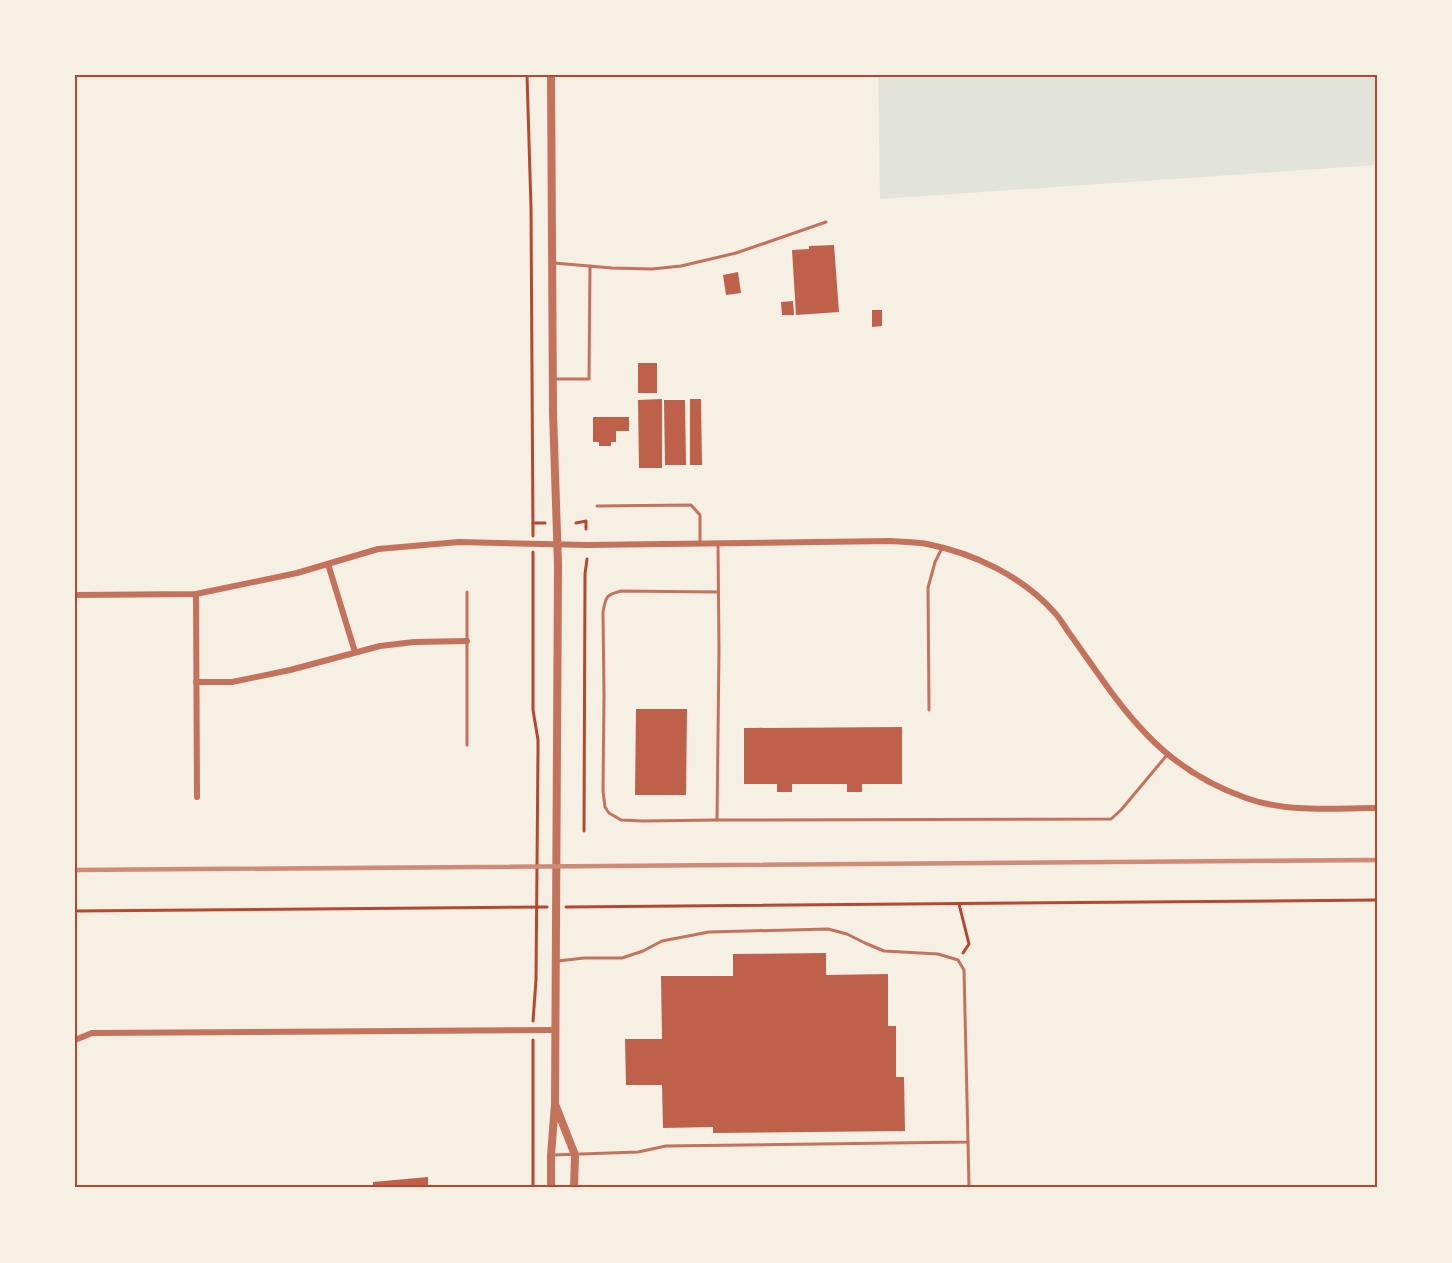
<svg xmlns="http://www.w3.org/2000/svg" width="1452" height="1263" viewBox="0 0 1452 1263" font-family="'Nunito Sans',sans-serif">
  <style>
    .green { fill: #e2e4dc }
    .building { fill: #bf614a }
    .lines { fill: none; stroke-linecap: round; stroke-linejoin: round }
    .path { stroke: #b5482f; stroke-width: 3 }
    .service { stroke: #c5725c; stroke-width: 3 }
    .minor { stroke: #c5725c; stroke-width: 6 }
    .tertiary { stroke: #c5725c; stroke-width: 8 }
    .rail { stroke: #cf8b77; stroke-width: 4.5 }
    .neatline { fill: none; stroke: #b5482f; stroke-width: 2 }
  </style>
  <rect width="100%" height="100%" fill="#f6efe4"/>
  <!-- green -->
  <path class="green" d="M 878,75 L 1377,75 L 1377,165 L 880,199 Z"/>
  <!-- building -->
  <g class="building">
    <path d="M 834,245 L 839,312 L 796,315 L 792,250 L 809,249 L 809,246 Z"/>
    <path d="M 738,272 L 741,293 L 726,295 L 723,275 Z"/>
    <path d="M 793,301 L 794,315 L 782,315 L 781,302 Z"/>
    <path d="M 872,310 L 882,310 L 882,326 L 872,327 Z"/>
    <rect x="638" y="363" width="19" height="30"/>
    <path d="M 662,399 L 662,468 L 639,468 L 638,400 Z"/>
    <path d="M 690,399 L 701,399 L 702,465 L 690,465 Z"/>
    <path d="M 664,400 L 685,400 L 686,465 L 665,465 Z"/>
    <path d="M 593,417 L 629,417 L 629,431 L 616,431 L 616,442 L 611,442 L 611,446 L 599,446 L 599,442 L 593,442 Z"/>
    <path d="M 636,709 L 687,709 L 686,795 L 635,795 Z"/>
    <path d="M 902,727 L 902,784 L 862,784 L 862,792 L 847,792 L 847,784 L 792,784 L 792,792 L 777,792 L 777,784 L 744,784 L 744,728 Z"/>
    <path d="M 826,953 L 826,975 L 888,974 L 888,1026 L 896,1026 L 896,1077 L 904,1077 L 905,1131 L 713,1133 L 713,1127 L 663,1128 L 662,1085 L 626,1085 L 625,1039 L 662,1039 L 661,976 L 733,976 L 733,954 Z"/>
    <path d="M 428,1177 L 428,1188 L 373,1188 L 373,1182 Z"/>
  </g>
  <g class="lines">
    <!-- path -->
    <g class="path">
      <path d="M 527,75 L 531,208 L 533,536"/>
      <path d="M 533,523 L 545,523"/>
      <path d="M 576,523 L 586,521 L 586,529"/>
      <path d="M 533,552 L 533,710 L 538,740 L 538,750 L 536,980 L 533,1021"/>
      <path d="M 584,831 L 585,574 L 587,559"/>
      <path d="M 959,904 L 969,944 L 963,953"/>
      <path d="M 566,907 L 1377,900"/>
      <path d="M 75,911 L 547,907"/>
      <path d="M 533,1040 L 533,1188"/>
    </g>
    <!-- service -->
    <g class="service">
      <path d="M 554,263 L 612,268 L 652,269 L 681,266 L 736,253 L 826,222"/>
      <path d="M 554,379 L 589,379 L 590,266"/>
      <path d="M 597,506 L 691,505 L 700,515 L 700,543"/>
      <path d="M 718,544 L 719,650 L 717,820 L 1111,819 L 1121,810 L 1167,755"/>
      <path d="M 929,710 L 928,588 L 935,562 L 942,548"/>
      <path d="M 467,745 L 467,592"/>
      <path d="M 717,820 L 643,821 L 621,820 L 609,813 L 605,807 L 603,791 L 604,696 L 603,612 C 606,597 605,595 621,591 L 718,592"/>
      <path d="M 968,1142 L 969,1188"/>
      <path d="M 553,1155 L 638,1152 L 666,1146 L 968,1142 L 964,970 L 958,960 L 938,954 L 884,951 L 865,943 L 847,934 L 828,929 L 709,932 L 662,941 L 643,951 L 622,958 L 584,958 L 558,961"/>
    </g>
    <!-- minor -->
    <g class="minor">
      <path d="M 328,564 L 355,652"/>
      <path d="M 196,594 L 197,797"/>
      <path d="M 75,595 L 196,594 L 297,573 L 378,549 L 459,542 L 587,545 L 891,541 C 903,542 916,542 927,544 C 973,553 1022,576 1054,612 C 1059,617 1063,624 1067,630 C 1078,645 1088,660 1099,675 C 1139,733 1178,774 1246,798 C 1287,813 1334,808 1377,808"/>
      <path d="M 196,682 L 232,682 L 290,670 L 380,646 L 414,642 L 467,641"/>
      <path d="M 75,1040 L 92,1033 L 556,1030"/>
    </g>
    <!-- tertiary -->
    <g class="tertiary">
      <path d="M 551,75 L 553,412 L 558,565 L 555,1104"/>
      <path d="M 551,1188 L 551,1155 L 555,1104 L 575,1155 L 574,1188"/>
    </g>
    <!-- rail -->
    <path class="rail" d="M 75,870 L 1377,860"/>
  </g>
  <!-- border -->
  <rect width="1452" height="1263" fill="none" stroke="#f6efe4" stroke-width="153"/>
  <rect x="76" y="76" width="1300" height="1110" class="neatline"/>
</svg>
